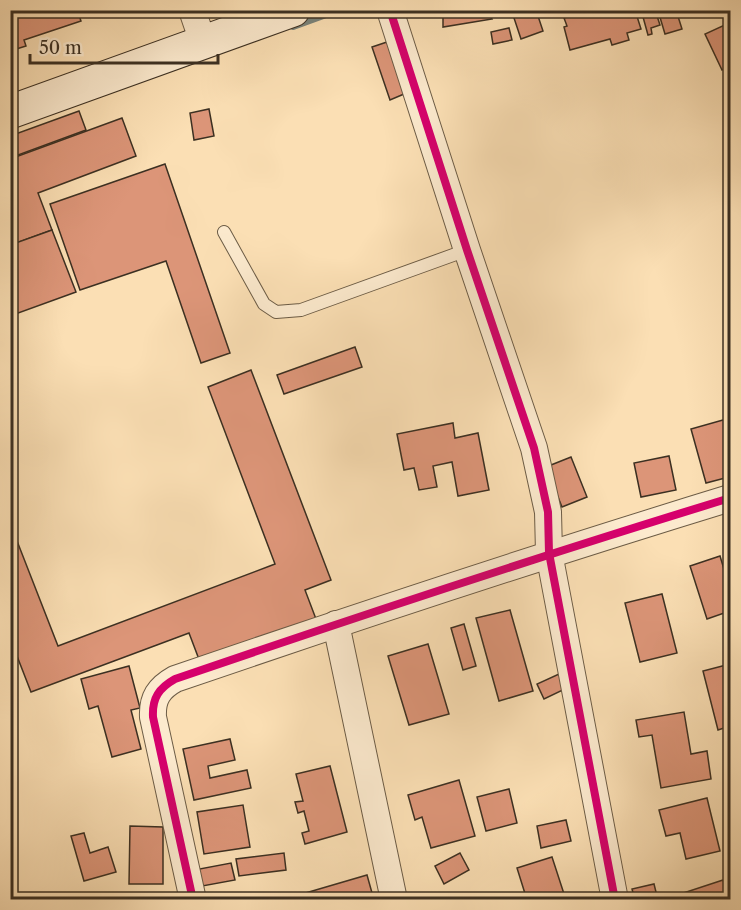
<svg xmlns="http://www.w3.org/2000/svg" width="741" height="910" viewBox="0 0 741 910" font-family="'Libre Caslon Text',serif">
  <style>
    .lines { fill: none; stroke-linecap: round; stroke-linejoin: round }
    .stream { stroke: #79837b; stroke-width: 8 }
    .building { fill: #dc9578; stroke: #3c3022; stroke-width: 1.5 }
    .service-casing { stroke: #6c5c46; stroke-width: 14 }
    .minor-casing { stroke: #6c5c46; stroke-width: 28 }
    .secondary-casing { stroke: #3c3022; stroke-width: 35 }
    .service { stroke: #fceace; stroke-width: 12 }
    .minor { stroke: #fceace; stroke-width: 26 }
    .secondary { stroke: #fceace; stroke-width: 33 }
    .cycleway-casing { stroke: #fceace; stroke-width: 11 }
    .cycleway { stroke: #d6006c; stroke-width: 8 }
  </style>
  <rect width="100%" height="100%" fill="#fbdfb4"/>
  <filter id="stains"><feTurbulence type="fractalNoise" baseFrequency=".00333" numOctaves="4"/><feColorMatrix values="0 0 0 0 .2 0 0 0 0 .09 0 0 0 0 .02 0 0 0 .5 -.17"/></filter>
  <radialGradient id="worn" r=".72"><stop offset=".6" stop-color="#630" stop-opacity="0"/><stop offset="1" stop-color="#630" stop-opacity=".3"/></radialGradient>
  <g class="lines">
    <!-- stream -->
    <path class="stream" d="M 293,26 L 337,10"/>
  </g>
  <!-- building -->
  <g class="building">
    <path d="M 22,10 L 77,10 L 81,21 L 24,40 L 26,46 L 10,51 L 10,14 Z"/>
    <path d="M 457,10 L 486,10 L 492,19 L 443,27 L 443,14 Z"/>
    <path d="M 525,10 L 536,10 L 543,31 L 521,39 L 513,15 Z"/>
    <path d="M 589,10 L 635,10 L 641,29 L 627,33 L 629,40 L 612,45 L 610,39 L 570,50 L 564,27 L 567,26 L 564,18 Z"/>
    <path d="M 672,10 L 676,10 L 682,29 L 665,34 L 659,14 Z"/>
    <path d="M 656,13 L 660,25 L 651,28 L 652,34 L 648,35 L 643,17 Z"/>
    <path d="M 729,23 L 730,27 L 730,66 L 722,70 L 705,34 Z"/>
    <path d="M 509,28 L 512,40 L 493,44 L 491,32 Z"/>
    <path d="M 387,42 L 404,94 L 390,100 L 372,47 Z"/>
    <path d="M 209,109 L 214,136 L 194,140 L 190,113 Z"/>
    <path d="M 79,111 L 86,130 L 10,158 L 10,136 Z"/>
    <path d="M 122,118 L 136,156 L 38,193 L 52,230 L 11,245 L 10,159 Z"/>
    <path d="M 165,164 L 230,353 L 201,363 L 166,261 L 80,290 L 50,204 Z"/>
    <path d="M 52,230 L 76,292 L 10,316 L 10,245 Z"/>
    <path d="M 355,347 L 362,367 L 284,394 L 277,375 Z"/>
    <path d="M 251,370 L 331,580 L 305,590 L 316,619 L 200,662 L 189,633 L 31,692 L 10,638 L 10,523 L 58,646 L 275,564 L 208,387 Z"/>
    <path d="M 730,418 L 730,467 L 727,468 L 729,477 L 706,483 L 691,429 Z"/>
    <path d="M 453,423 L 455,438 L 478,433 L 489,490 L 458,496 L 452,462 L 433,466 L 437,487 L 419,490 L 414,468 L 404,470 L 397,434 Z"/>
    <path d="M 669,456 L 676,490 L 641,497 L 634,463 Z"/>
    <path d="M 571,457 L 587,497 L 562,507 L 546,467 Z"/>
    <path d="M 720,556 L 730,589 L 730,611 L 707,619 L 690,566 Z"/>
    <path d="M 662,594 L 677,653 L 640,662 L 625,603 Z"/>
    <path d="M 510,610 L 533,691 L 499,701 L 476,618 Z"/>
    <path d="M 464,624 L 476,666 L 463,670 L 451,628 Z"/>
    <path d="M 428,644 L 449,714 L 409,725 L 388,656 Z"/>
    <path d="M 730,664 L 730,726 L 718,730 L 703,671 Z"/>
    <path d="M 129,666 L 140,708 L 131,710 L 141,749 L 112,757 L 98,706 L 89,709 L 81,679 Z"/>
    <path d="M 559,674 L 565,689 L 544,699 L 537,684 Z"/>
    <path d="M 684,712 L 691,754 L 707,751 L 711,779 L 661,788 L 652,735 L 639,737 L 636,720 Z"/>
    <path d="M 230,739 L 235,760 L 208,766 L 210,778 L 247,770 L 251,788 L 194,800 L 183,749 Z"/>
    <path d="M 330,766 L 347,832 L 305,844 L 302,833 L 309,831 L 304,811 L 298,813 L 295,802 L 303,801 L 296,774 Z"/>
    <path d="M 459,780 L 475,836 L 431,848 L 422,817 L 415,820 L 408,795 Z"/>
    <path d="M 509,789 L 517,823 L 486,831 L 477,797 Z"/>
    <path d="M 707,798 L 720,851 L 686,859 L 680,833 L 666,836 L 659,810 Z"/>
    <path d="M 243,805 L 250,847 L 204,854 L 197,812 Z"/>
    <path d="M 566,820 L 571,841 L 541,848 L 537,826 Z"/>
    <path d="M 130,826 L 163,827 L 163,884 L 129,884 Z"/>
    <path d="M 84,833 L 90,853 L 108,847 L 116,872 L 84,881 L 71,836 Z"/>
    <path d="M 284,853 L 286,870 L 239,876 L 236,859 Z"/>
    <path d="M 460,853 L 469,870 L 444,884 L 435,866 Z"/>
    <path d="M 552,857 L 566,900 L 527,900 L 517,868 Z"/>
    <path d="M 231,863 L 235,880 L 197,887 L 194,870 Z"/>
    <path d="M 367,875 L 374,900 L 304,900 L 302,894 Z"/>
    <path d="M 723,880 L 730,900 L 665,900 L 665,899 Z"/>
    <path d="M 654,884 L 658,900 L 635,900 L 632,889 Z"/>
  </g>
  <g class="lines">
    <!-- service casing -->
    <g class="service-casing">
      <path id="service" d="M 224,232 L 264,304 L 276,312 L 301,310 L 467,250"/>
    </g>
    <!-- minor casing -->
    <g class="minor-casing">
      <g id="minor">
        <path d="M 192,10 L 203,42"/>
        <path d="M 390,10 L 467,250 L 534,448 L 548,512 L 549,553 L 615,900"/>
        <path d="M 336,624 L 394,900"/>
        <path d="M 193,900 L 153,717 C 152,698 159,688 175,679 C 359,616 544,555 730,498"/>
      </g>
    </g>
    <!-- secondary casing -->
    <g class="secondary-casing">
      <path id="secondary" d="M 10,112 L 293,10"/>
    </g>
    <!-- service -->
    <use href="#service" class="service"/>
    <!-- minor -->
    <use href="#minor" class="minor"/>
    <!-- secondary -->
    <use href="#secondary" class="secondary"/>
    <!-- cycleway casing -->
    <g class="cycleway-casing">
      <g id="cycleway">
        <path d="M 390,10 L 467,250 L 534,448 L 548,512 L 549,553 L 615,900"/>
        <path d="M 193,900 L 153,717 C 152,698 159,688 175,679 C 359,616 544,555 730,498"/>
      </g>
    </g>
    <!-- cycleway -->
    <use href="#cycleway" class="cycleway"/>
  </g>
  <!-- margin -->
  <rect width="741" height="910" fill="none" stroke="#fbdfb4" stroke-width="36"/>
  <rect x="12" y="12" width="717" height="886" fill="none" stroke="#3c3022" stroke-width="3"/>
  <rect x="18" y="18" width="705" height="874" fill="none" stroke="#3c3022" stroke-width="1.5"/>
  <!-- scale -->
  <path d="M30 54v9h188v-9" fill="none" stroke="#3c3022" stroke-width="3"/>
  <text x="39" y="54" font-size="18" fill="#3c3022" stroke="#fceace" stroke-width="4.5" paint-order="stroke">50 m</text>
  <rect width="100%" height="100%" filter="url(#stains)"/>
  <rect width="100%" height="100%" fill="url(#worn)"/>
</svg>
